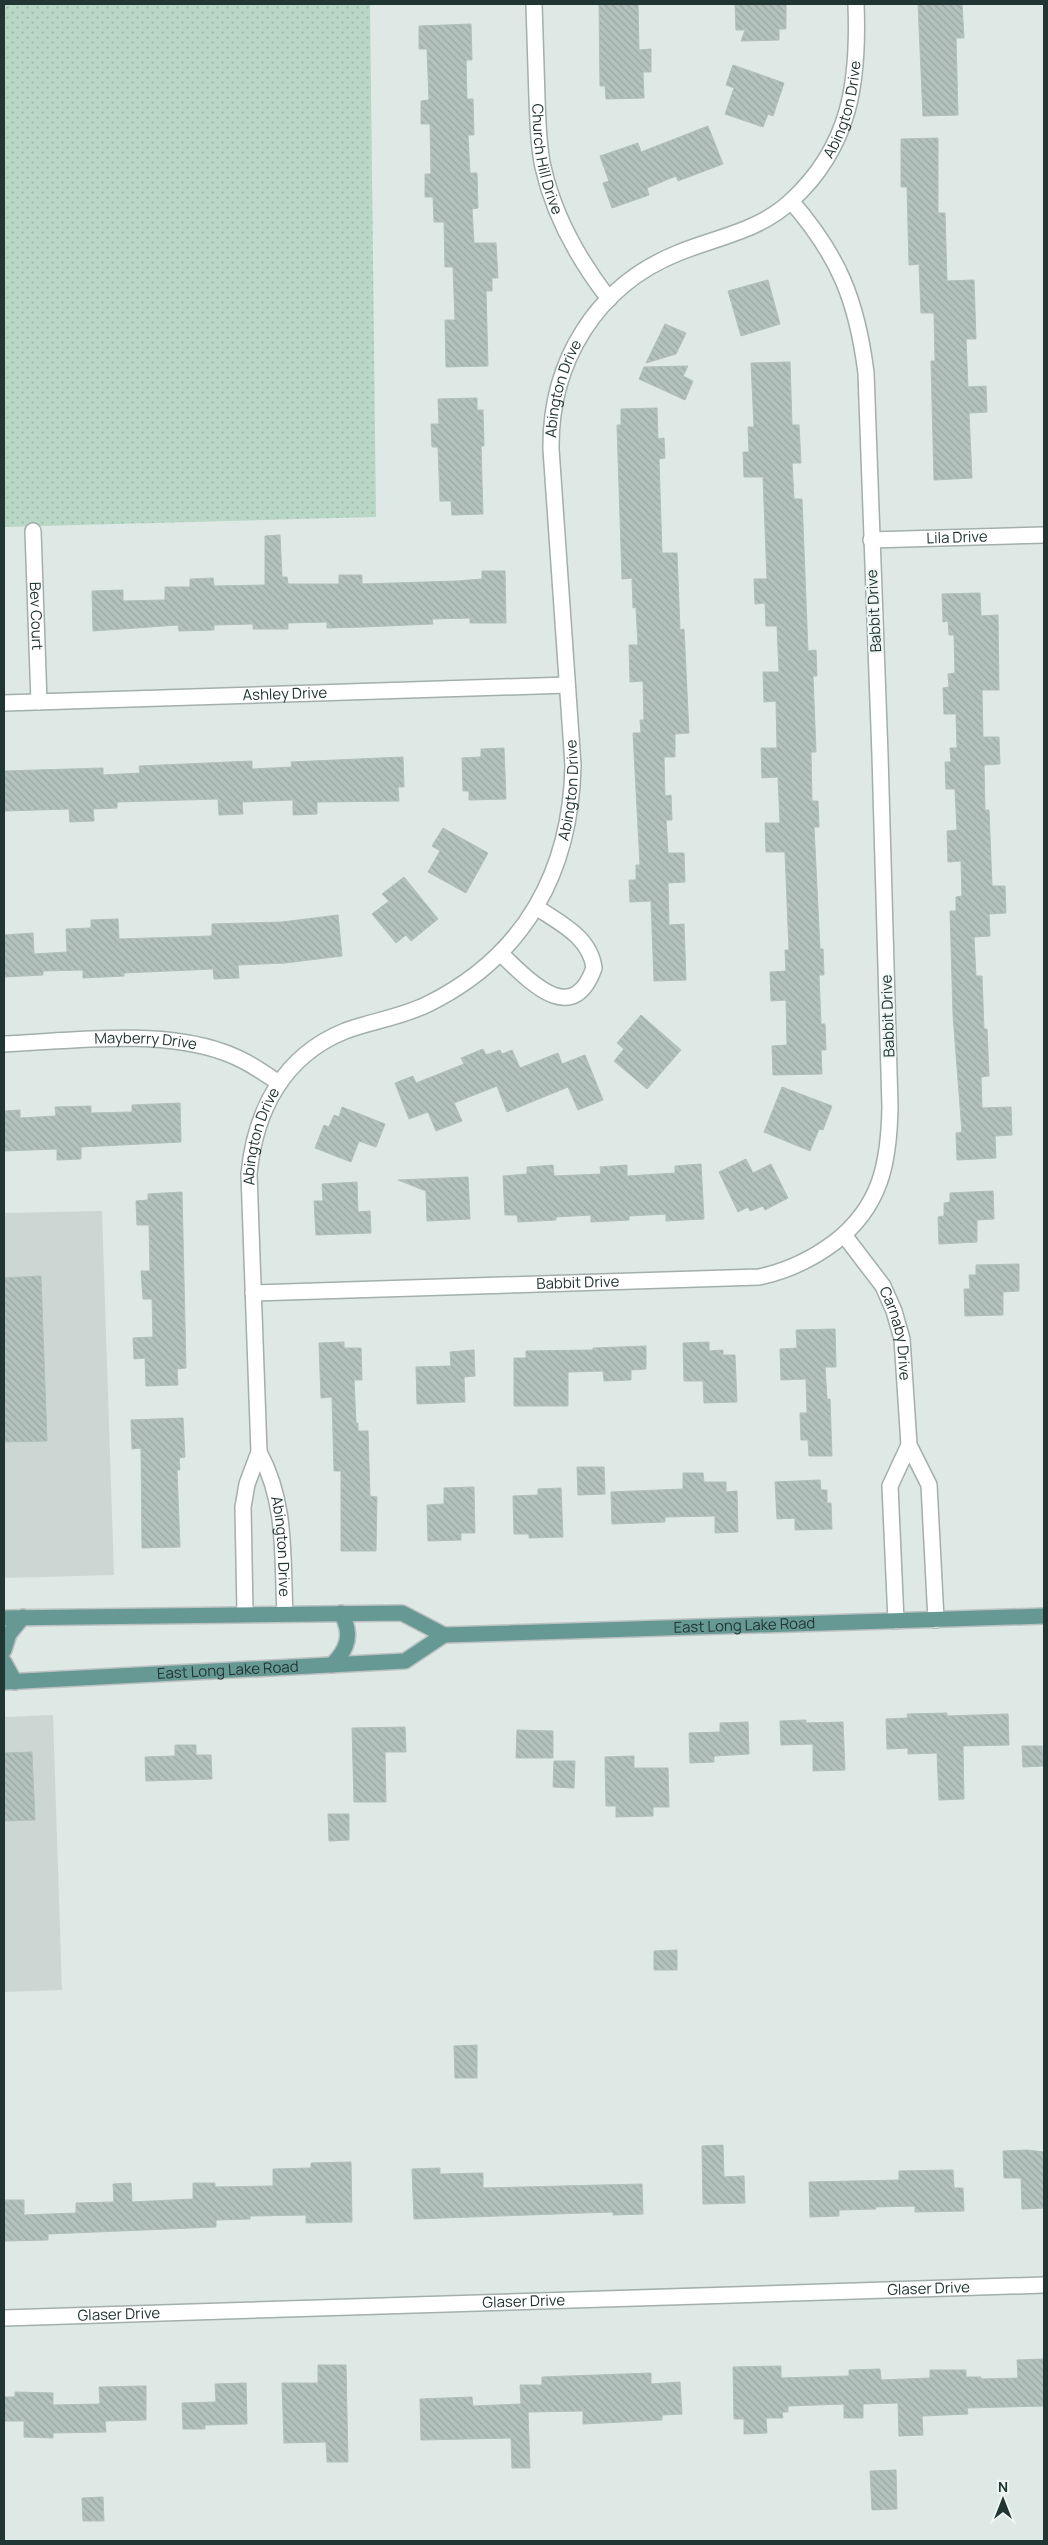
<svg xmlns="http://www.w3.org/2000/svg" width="1048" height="2545" viewBox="0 0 1048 2545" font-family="Manrope,sans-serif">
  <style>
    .built { fill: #ccd7d4 }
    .grass { fill: url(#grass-dots) }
    .building { fill: url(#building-back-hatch); stroke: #b1c0bd }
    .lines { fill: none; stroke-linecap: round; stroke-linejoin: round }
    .minor-casing { stroke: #a2afac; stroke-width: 18 }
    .major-casing { stroke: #bcc2c2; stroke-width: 18 }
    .minor { stroke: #fff; stroke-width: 15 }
    .major { stroke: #679994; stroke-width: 15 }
    .labels { text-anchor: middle; stroke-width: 4; stroke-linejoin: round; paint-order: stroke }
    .street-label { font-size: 15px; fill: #213533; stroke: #eef5f2 }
  </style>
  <defs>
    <pattern id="grass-dots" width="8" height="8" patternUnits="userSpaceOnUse" patternTransform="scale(1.25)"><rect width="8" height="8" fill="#b9d7c6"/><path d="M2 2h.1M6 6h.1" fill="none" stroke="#9fb9ab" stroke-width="1.8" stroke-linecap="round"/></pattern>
    <pattern id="building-back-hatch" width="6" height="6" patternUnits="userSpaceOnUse" patternTransform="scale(1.25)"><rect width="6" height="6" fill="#b4c2be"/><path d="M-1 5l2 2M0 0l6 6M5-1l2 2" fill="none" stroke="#9aa7a4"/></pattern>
  </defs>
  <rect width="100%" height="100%" fill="#dee8e5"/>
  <!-- built -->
  <g class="built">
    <path d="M 102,1211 L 114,1575 L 4,1578 L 4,1213 Z"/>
    <path d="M 53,1715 L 62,1990 L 4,1992 L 4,1717 Z"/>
  </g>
  <!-- grass -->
  <path class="grass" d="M 4,4 L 370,4 L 376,517 L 4,527 Z"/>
  <!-- building -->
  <g class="building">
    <path d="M 599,4 L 638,4 L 639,50 L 651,49 L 651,72 L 643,72 L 644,98 L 606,99 L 605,86 L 600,86 Z"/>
    <path d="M 735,4 L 786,4 L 786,29 L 779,29 L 779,40 L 741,41 L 745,30 L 736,30 Z"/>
    <path d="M 918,4 L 962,4 L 964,38 L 956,38 L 958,115 L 923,116 Z"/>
    <path d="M 471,24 L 472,60 L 466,60 L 467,99 L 473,99 L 474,135 L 468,135 L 470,173 L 477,173 L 478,208 L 472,209 L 474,243 L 496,243 L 498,278 L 492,278 L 492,291 L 486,291 L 488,366 L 446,367 L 445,320 L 455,320 L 453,267 L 445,267 L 444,222 L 434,222 L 433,197 L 425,197 L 425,174 L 431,174 L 430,124 L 421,124 L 421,101 L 429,100 L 427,49 L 419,49 L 419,26 Z"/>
    <path d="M 733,65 L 784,83 L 773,116 L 768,114 L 763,127 L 725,114 L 734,88 L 726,85 Z"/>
    <path d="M 708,126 L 723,164 L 678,181 L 676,176 L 647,188 L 649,195 L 612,208 L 603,183 L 609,181 L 600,156 L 638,143 L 641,152 Z"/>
    <path d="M 938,138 L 938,213 L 945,213 L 947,281 L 974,280 L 976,339 L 966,339 L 968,387 L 986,386 L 987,412 L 969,413 L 972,478 L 934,480 L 931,361 L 935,361 L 934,313 L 921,313 L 919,264 L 909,265 L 907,187 L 901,187 L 901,139 Z"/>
    <path d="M 768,280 L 780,324 L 741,336 L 728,291 Z"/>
    <path d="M 665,324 L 686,333 L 676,354 L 646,363 Z"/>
    <path d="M 790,362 L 792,425 L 799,425 L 801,463 L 792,463 L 794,499 L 802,499 L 808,651 L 816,650 L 817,676 L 813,676 L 816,752 L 811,752 L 812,801 L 818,801 L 819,827 L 814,827 L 820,949 L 823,949 L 824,975 L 819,975 L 821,1024 L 825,1024 L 826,1050 L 821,1050 L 822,1074 L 773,1075 L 772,1046 L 787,1045 L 786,1000 L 771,1001 L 770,972 L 786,971 L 785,950 L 789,950 L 785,852 L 766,852 L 765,823 L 780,823 L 778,777 L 762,778 L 761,748 L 777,748 L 776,701 L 764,702 L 763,672 L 779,672 L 777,626 L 766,626 L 765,603 L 755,604 L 754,579 L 767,579 L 763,477 L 744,477 L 743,452 L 749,452 L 748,427 L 754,427 L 751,363 Z"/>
    <path d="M 688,366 L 683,376 L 693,381 L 685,400 L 639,379 L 644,367 Z"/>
    <path d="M 477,398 L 477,410 L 483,410 L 484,446 L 481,446 L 483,514 L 452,515 L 451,501 L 440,501 L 438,447 L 432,447 L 431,424 L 439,424 L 438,399 Z"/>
    <path d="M 657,408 L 658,439 L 664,438 L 665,458 L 659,459 L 662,553 L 677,553 L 680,630 L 684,629 L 689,733 L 675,734 L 675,757 L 664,757 L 665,796 L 671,795 L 672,820 L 666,820 L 668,853 L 684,853 L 685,882 L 668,883 L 669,925 L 684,924 L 686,980 L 654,981 L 651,901 L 630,902 L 629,880 L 636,880 L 636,865 L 640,865 L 633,733 L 641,733 L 640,720 L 644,720 L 643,681 L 630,682 L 629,645 L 638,645 L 636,607 L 633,608 L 632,578 L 622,579 L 617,425 L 621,425 L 621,409 Z"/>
    <path d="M 280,535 L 282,577 L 287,577 L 288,584 L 339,584 L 339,575 L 362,575 L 362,584 L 457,581 L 482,579 L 482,571 L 505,571 L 506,623 L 470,623 L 470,618 L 432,619 L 433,624 L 363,627 L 327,628 L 327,622 L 288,623 L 288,629 L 253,629 L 253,624 L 214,625 L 214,630 L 179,631 L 178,625 L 93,631 L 92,591 L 123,590 L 123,601 L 165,600 L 165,587 L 190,587 L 190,579 L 213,578 L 214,586 L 265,585 L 265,536 Z"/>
    <path d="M 980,593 L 981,616 L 998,615 L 999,690 L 982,690 L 983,737 L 999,737 L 1000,764 L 984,765 L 985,810 L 989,810 L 992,886 L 1005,886 L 1006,913 L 989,914 L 990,936 L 974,937 L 976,976 L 982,976 L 984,1029 L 987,1029 L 989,1076 L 981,1077 L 982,1108 L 1011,1107 L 1012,1135 L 995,1136 L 996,1158 L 957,1160 L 956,1133 L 962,1132 L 953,1015 L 950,911 L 956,911 L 956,897 L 962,896 L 961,861 L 948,862 L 947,831 L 957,830 L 955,789 L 946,789 L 945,762 L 951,762 L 950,748 L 957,748 L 956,714 L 944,714 L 943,688 L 949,687 L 948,674 L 955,673 L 954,635 L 949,635 L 948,621 L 943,622 L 942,594 Z"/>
    <path d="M 504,748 L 506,799 L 469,800 L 469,791 L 463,791 L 462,758 L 481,757 L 481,749 Z"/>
    <path d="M 403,757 L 404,787 L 398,787 L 399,801 L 317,802 L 317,814 L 293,815 L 293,800 L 242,802 L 243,814 L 219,815 L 218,799 L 117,802 L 117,808 L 93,809 L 94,821 L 70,822 L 69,809 L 4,811 L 4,771 L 103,768 L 103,775 L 140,773 L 139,766 L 252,761 L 252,769 L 292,767 L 291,762 Z"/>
    <path d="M 443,828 L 488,853 L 466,893 L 428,872 L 440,851 L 432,846 Z"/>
    <path d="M 404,877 L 438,919 L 411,941 L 406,935 L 396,943 L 372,914 L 389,901 L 382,894 Z"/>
    <path d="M 338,915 L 342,956 L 285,963 L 238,965 L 239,978 L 214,979 L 213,969 L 124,973 L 124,976 L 83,978 L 83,970 L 43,971 L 43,975 L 4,977 L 4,935 L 33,933 L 34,954 L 67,952 L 66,929 L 91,928 L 91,920 L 118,919 L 119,939 L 212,936 L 212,924 L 282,922 Z"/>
    <path d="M 641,1015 L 681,1050 L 647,1089 L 614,1061 L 624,1049 L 617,1043 Z"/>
    <path d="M 483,1049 L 486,1055 L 500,1050 L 502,1054 L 512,1050 L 520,1068 L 558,1053 L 562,1064 L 585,1055 L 603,1100 L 578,1110 L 568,1087 L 507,1112 L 497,1086 L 454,1103 L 462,1121 L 436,1131 L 428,1112 L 409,1119 L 395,1083 L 413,1076 L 416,1083 L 464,1064 L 461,1058 Z"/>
    <path d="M 782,1087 L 832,1106 L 823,1130 L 819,1129 L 810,1151 L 764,1132 Z"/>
    <path d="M 180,1103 L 181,1142 L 81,1147 L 81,1159 L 57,1160 L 57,1149 L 4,1151 L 4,1111 L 20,1110 L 20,1118 L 56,1116 L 55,1107 L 91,1106 L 91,1113 L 132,1112 L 132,1105 Z"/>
    <path d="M 342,1107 L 385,1124 L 376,1147 L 359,1141 L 351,1162 L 315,1148 L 324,1125 L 329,1127 L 334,1115 L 339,1117 Z"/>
    <path d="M 746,1159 L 753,1173 L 771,1164 L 788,1198 L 765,1210 L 763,1206 L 750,1211 L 748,1207 L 738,1212 L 719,1172 Z"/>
    <path d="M 701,1164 L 704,1219 L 666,1221 L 666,1214 L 629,1216 L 629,1220 L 591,1222 L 591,1215 L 556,1217 L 556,1220 L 518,1222 L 517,1215 L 505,1215 L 503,1176 L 527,1174 L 527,1167 L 553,1165 L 554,1176 L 601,1174 L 600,1167 L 627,1165 L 627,1176 L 675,1173 L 675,1166 Z"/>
    <path d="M 468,1177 L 470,1219 L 427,1221 L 426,1191 L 398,1180 Z"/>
    <path d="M 357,1182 L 358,1212 L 370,1211 L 371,1233 L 316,1235 L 314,1201 L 323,1201 L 322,1184 Z"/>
    <path d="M 993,1191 L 994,1219 L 977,1220 L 977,1242 L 939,1244 L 938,1217 L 944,1216 L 944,1203 L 950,1202 L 950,1193 Z"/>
    <path d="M 182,1192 L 186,1368 L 177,1369 L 178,1385 L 146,1386 L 145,1358 L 134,1359 L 133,1338 L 153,1337 L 152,1299 L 143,1299 L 141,1271 L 150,1271 L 149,1225 L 137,1225 L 136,1201 L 148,1200 L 148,1194 Z"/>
    <path d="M 1019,1264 L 1019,1291 L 1003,1292 L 1003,1315 L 965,1316 L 964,1289 L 970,1289 L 969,1275 L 976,1275 L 976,1265 Z"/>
    <path d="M 41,1276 L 47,1441 L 4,1442 L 4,1278 Z"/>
    <path d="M 835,1329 L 836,1367 L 825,1367 L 827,1399 L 830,1399 L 832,1456 L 809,1456 L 808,1440 L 801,1440 L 800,1413 L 807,1413 L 806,1379 L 781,1380 L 780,1349 L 797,1348 L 796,1330 Z"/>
    <path d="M 344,1342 L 344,1348 L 361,1348 L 362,1380 L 354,1380 L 356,1423 L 358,1423 L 358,1431 L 368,1431 L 370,1496 L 377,1497 L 376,1551 L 341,1551 L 341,1471 L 334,1471 L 332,1397 L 321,1398 L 319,1343 Z"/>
    <path d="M 709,1342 L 709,1351 L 723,1350 L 723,1355 L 735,1355 L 737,1402 L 704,1403 L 703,1381 L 684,1381 L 683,1343 Z"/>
    <path d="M 646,1346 L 646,1369 L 631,1370 L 631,1380 L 604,1381 L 603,1371 L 568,1372 L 568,1406 L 514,1406 L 514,1358 L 526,1358 L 526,1351 L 593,1350 L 593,1348 Z"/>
    <path d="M 474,1350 L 475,1376 L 464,1377 L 465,1402 L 417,1404 L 416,1367 L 451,1366 L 450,1352 Z"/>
    <path d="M 183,1418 L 185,1457 L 179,1458 L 180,1470 L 177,1470 L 180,1547 L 142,1548 L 141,1448 L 132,1449 L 131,1420 Z"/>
    <path d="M 577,1467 L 604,1467 L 605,1494 L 578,1495 Z"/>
    <path d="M 683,1473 L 703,1473 L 704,1482 L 726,1482 L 726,1492 L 737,1491 L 738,1532 L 715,1533 L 715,1516 L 665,1517 L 665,1522 L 612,1524 L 611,1492 L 683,1489 Z"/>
    <path d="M 820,1480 L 821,1490 L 827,1490 L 827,1503 L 831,1503 L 832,1529 L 795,1530 L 795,1518 L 777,1519 L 775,1482 Z"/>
    <path d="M 474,1487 L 475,1533 L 461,1533 L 461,1540 L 428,1541 L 427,1505 L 444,1504 L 444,1488 Z"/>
    <path d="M 561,1488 L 563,1537 L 529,1538 L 529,1534 L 514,1534 L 513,1496 L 538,1495 L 538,1489 Z"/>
    <path d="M 947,1713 L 947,1716 L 1008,1714 L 1009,1745 L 963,1746 L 964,1799 L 939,1800 L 937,1753 L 908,1754 L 908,1748 L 887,1749 L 886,1719 L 908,1718 L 907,1714 Z"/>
    <path d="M 806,1720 L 806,1723 L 843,1722 L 845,1770 L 813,1771 L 813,1744 L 781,1745 L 780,1721 Z"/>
    <path d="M 748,1722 L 749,1754 L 714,1756 L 714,1762 L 690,1763 L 689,1733 L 720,1732 L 720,1723 Z"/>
    <path d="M 405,1727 L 406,1752 L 385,1752 L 386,1802 L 354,1802 L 352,1728 Z"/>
    <path d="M 517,1730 L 553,1731 L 553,1758 L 516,1758 Z"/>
    <path d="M 175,1745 L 196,1745 L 196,1755 L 211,1755 L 212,1779 L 146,1781 L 145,1757 L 175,1756 Z"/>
    <path d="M 1022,1746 L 1042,1746 L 1043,1766 L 1023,1767 Z"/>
    <path d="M 32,1752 L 35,1820 L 4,1821 L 4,1753 Z"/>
    <path d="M 634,1756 L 634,1768 L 668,1768 L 669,1807 L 653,1807 L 653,1816 L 616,1817 L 616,1806 L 606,1806 L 605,1757 Z"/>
    <path d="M 554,1761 L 575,1761 L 574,1788 L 553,1787 Z"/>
    <path d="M 328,1814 L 349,1814 L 349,1840 L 329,1841 Z"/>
    <path d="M 677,1950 L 677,1970 L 654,1970 L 654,1951 Z"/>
    <path d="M 477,2045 L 477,2078 L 455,2078 L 454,2046 Z"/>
    <path d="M 723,2145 L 724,2177 L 744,2176 L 745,2203 L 703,2204 L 702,2146 Z"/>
    <path d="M 1027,2150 L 1044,2152 L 1044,2208 L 1022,2209 L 1021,2178 L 1004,2178 L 1003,2151 Z"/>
    <path d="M 351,2162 L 352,2222 L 306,2223 L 306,2215 L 250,2216 L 250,2219 L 216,2220 L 216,2227 L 48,2234 L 48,2240 L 4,2241 L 4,2200 L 24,2200 L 24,2215 L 76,2213 L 76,2203 L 114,2202 L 113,2184 L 131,2183 L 132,2202 L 193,2199 L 193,2183 L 215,2183 L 215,2187 L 273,2186 L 273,2169 L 311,2168 L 311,2163 Z"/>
    <path d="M 440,2168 L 440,2174 L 483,2173 L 483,2188 L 642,2184 L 643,2214 L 613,2215 L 613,2212 L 414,2219 L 412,2169 Z"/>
    <path d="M 953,2170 L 954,2188 L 963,2188 L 964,2211 L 915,2212 L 915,2206 L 875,2207 L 876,2209 L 839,2210 L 839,2216 L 810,2217 L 809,2182 L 899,2180 L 899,2171 Z"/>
    <path d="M 1044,2359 L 1044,2406 L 967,2408 L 968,2414 L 922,2416 L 923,2435 L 899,2436 L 898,2403 L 863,2404 L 863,2418 L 844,2418 L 844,2404 L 788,2406 L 788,2412 L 782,2412 L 783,2418 L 766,2418 L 767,2433 L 744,2434 L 744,2419 L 734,2419 L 733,2367 L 781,2366 L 781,2378 L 849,2376 L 849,2370 L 880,2369 L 881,2380 L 930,2378 L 930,2370 L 966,2370 L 966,2377 L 981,2377 L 981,2379 L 1018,2378 L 1017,2360 Z"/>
    <path d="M 318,2365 L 346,2365 L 348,2462 L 327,2462 L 326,2442 L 284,2443 L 282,2383 L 318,2383 Z"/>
    <path d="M 651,2373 L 651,2384 L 680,2382 L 682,2414 L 662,2415 L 662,2420 L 583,2424 L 583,2411 L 528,2412 L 530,2468 L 512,2468 L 511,2438 L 421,2440 L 420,2399 L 472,2397 L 473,2406 L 521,2404 L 520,2385 L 542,2385 L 542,2377 Z"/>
    <path d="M 246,2383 L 247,2424 L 205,2425 L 205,2429 L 183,2429 L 182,2403 L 216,2402 L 215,2384 Z"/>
    <path d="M 146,2386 L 146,2420 L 105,2421 L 106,2432 L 53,2433 L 53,2438 L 24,2437 L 24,2421 L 4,2421 L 4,2397 L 15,2397 L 15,2392 L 53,2393 L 53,2405 L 100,2404 L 99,2387 Z"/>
    <path d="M 896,2470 L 897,2509 L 872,2510 L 870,2471 Z"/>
    <path d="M 103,2497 L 104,2521 L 83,2521 L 82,2498 Z"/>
  </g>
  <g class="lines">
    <!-- minor casing -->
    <g class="minor-casing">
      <g id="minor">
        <path id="s1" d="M 534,4 C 535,35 536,67 537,99 C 538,122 538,145 543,167 C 554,216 578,259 609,299"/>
        <path id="s2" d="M 33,531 L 39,702"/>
        <path id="s3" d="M 871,540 L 1044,535"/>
        <path id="s4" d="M 4,703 L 567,685"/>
        <path d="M 500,953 C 527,978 572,1030 594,968 C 590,937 560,923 536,907"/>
        <path id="s5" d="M 4,1044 C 72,1041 158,1029 223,1052 C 244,1059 261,1071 279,1083"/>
        <path id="s6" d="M 844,1235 L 883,1286 L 894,1311 L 902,1339 L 909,1445 L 929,1485 L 936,1620"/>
        <path id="s7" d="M 253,1293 L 759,1277 C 788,1271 811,1260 835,1242 C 881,1206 889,1163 890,1107 L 880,755 L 866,373 C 857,301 839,256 791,201"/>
        <path id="s8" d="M 259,1452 C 287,1503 282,1557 285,1614"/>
        <path id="s9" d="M 245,1613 L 243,1507 L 247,1484 L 259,1452 L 249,1174 C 255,1111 283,1056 345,1031 C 372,1021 402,1017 428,1004 C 525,956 571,871 573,765 L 551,449 C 550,362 596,286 678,253 C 717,237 759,231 791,201 C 851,146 859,81 856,4"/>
        <path d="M 896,1621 L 890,1486 L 909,1445"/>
        <path id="s10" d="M 4,2318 L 1044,2285"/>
      </g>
    </g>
    <!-- major casing -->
    <g class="major-casing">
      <g id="major">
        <path id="s11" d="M 4,1618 L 402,1613 L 444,1635 L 1044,1616"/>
        <path d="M 4,1650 L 9,1634 L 23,1617"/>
        <path d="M 4,1662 L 15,1682"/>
        <path d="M 332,1665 C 348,1649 353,1634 341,1613"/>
        <path id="s12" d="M 4,1682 L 405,1661 L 444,1635"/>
      </g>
    </g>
    <!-- minor -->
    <use href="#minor" class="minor"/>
    <!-- major -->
    <use href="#major" class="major"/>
  </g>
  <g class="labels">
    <!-- street labels -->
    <g class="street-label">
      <text dy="5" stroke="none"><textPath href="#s9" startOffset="1805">Abington Drive</textPath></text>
      <text dy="5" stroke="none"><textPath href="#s1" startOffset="156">Church Hill Drive</textPath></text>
      <text dy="5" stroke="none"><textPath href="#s9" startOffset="1385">Abington Drive</textPath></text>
      <text dy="5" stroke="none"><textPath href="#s3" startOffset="86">Lila Drive</textPath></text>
      <text transform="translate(874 611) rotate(-93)" y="5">Babbit Drive</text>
      <text dy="5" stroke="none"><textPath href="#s2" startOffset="85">Bev Court</textPath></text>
      <text dy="5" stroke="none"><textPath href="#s4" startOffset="281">Ashley Drive</textPath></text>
      <text dy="5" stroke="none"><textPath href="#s9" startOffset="981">Abington Drive</textPath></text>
      <text transform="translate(888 1016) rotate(-92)" y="5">Babbit Drive</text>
      <text dy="5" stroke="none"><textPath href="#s5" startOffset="142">Mayberry Drive</textPath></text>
      <text dy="5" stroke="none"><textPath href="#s9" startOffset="481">Abington Drive</textPath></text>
      <text dy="5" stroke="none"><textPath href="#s7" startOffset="325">Babbit Drive</textPath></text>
      <text dy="5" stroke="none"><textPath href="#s6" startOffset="114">Carnaby Drive</textPath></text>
      <text dy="5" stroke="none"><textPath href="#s8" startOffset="98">Abington Drive</textPath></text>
      <text dy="5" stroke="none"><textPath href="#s11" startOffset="746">East Long Lake Road</textPath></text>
      <text dy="5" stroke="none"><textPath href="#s12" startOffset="224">East Long Lake Road</textPath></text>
      <text dy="5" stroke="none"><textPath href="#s10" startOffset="925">Glaser Drive</textPath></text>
      <text dy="5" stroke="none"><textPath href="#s10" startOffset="520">Glaser Drive</textPath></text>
      <text dy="5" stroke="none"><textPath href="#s10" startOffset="115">Glaser Drive</textPath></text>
    </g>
  </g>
  <!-- border -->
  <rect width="1048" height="2545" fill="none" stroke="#213533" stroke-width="10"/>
  <!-- north arrow -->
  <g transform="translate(1003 2500)" stroke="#eef5f2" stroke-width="4" paint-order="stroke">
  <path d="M0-4L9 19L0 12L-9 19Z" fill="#213533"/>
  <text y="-8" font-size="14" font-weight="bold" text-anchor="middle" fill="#213533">N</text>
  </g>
</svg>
